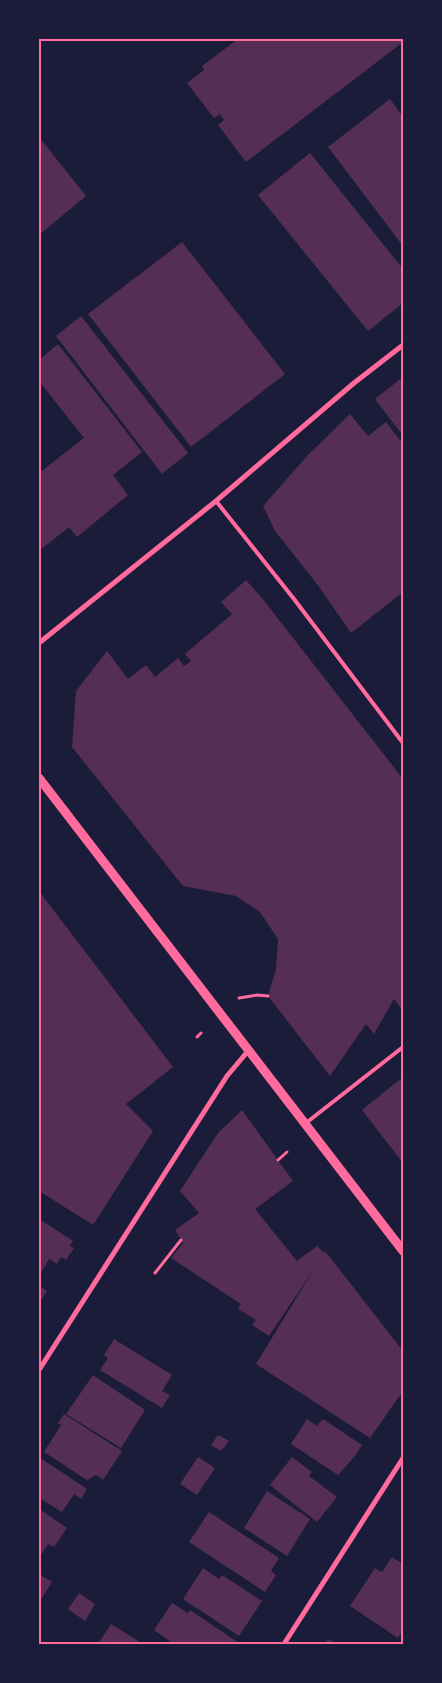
<svg xmlns="http://www.w3.org/2000/svg" width="442" height="1683" viewBox="0 0 442 1683" font-family="'Exo 2',sans-serif">
  <style>
    .building { fill: #542f53 }
    .lines { fill: none; stroke-linecap: round; stroke-linejoin: round }
    .path { stroke: #ff6b9d; stroke-width: 3 }
    .service { stroke: #ff6b9d; stroke-width: 4 }
    .minor { stroke: #ff6b9d; stroke-width: 5 }
    .tertiary { stroke: #ff6b9d; stroke-width: 9 }
    .neatline { fill: none; stroke: #ff6b9d; stroke-width: 2 }
  </style>
  <rect width="100%" height="100%" fill="#1b1b3a"/>
  <!-- building -->
  <g class="building">
    <path d="M 238,39 L 403,39 L 403,42 L 246,162 L 218,125 L 224,120 L 220,114 L 214,118 L 187,83 L 204,70 L 202,66 Z"/>
    <path d="M 390,99 L 403,117 L 403,246 L 328,147 Z"/>
    <path d="M 39,137 L 86,196 L 39,235 Z"/>
    <path d="M 310,153 L 403,269 L 403,303 L 368,331 L 258,195 Z"/>
    <path d="M 182,242 L 285,374 L 191,447 L 88,314 Z"/>
    <path d="M 81,316 L 188,453 L 162,474 L 56,336 Z"/>
    <path d="M 58,344 L 142,452 L 113,475 L 128,495 L 77,537 L 69,527 L 39,551 L 39,473 L 84,438 L 39,381 L 39,360 Z"/>
    <path d="M 403,377 L 403,436 L 375,399 Z"/>
    <path d="M 350,414 L 368,436 L 386,422 L 403,444 L 403,592 L 351,633 L 317,584 L 275,531 L 263,506 L 308,455 Z"/>
    <path d="M 246,580 L 262,598 L 403,779 L 403,1011 L 394,999 L 374,1034 L 366,1024 L 330,1076 L 268,996 L 276,969 L 278,939 L 260,912 L 236,896 L 183,886 L 72,747 L 76,691 L 107,651 L 128,679 L 146,665 L 155,677 L 178,658 L 184,666 L 191,661 L 185,654 L 232,614 L 221,602 Z"/>
    <path d="M 39,891 L 173,1067 L 126,1104 L 153,1131 L 93,1225 L 39,1191 Z"/>
    <path d="M 403,1077 L 403,1163 L 362,1110 Z"/>
    <path d="M 242,1110 L 293,1181 L 255,1209 L 297,1261 L 317,1246 L 324,1253 L 325,1251 L 403,1351 L 403,1391 L 370,1438 L 256,1364 L 314,1269 L 269,1336 L 252,1325 L 256,1320 L 238,1309 L 241,1304 L 171,1258 L 183,1243 L 175,1230 L 199,1213 L 180,1191 L 218,1133 Z"/>
    <path d="M 39,1219 L 73,1241 L 70,1246 L 74,1248 L 66,1260 L 61,1257 L 57,1264 L 49,1259 L 39,1276 Z"/>
    <path d="M 39,1286 L 47,1291 L 40,1302 L 39,1301 Z"/>
    <path d="M 114,1339 L 172,1375 L 162,1391 L 170,1395 L 162,1408 L 100,1370 L 108,1358 L 104,1355 Z"/>
    <path d="M 93,1375 L 145,1410 L 121,1448 L 66,1414 Z"/>
    <path d="M 64,1414 L 122,1451 L 103,1480 L 96,1475 L 87,1480 L 44,1452 L 61,1425 L 58,1423 Z"/>
    <path d="M 307,1419 L 317,1426 L 323,1419 L 362,1445 L 354,1457 L 338,1475 L 291,1444 Z"/>
    <path d="M 218,1435 L 229,1441 L 221,1451 L 211,1445 Z"/>
    <path d="M 39,1457 L 87,1489 L 81,1499 L 74,1494 L 62,1512 L 39,1498 Z"/>
    <path d="M 198,1457 L 215,1468 L 197,1495 L 180,1484 Z"/>
    <path d="M 292,1457 L 312,1472 L 309,1476 L 337,1497 L 317,1522 L 270,1485 Z"/>
    <path d="M 267,1491 L 310,1519 L 287,1556 L 244,1528 Z"/>
    <path d="M 39,1509 L 67,1528 L 54,1547 L 48,1544 L 39,1558 Z"/>
    <path d="M 209,1512 L 279,1558 L 271,1571 L 276,1575 L 265,1592 L 189,1542 Z"/>
    <path d="M 392,1557 L 403,1564 L 401,1583 L 403,1584 L 403,1629 L 398,1638 L 350,1606 L 375,1568 L 382,1572 Z"/>
    <path d="M 203,1568 L 219,1579 L 222,1575 L 262,1601 L 239,1636 L 183,1599 Z"/>
    <path d="M 39,1574 L 52,1582 L 39,1603 Z"/>
    <path d="M 79,1593 L 95,1604 L 85,1621 L 68,1609 Z"/>
    <path d="M 172,1603 L 188,1613 L 190,1610 L 236,1641 L 234,1644 L 170,1644 L 171,1642 L 154,1630 Z"/>
    <path d="M 111,1624 L 143,1644 L 98,1644 Z"/>
    <path d="M 328,1639 L 337,1644 L 325,1644 Z"/>
  </g>
  <g class="lines">
    <!-- path -->
    <g class="path">
      <path d="M 239,998 L 257,995 L 268,996"/>
      <path d="M 197,1037 L 201,1033"/>
      <path d="M 278,1160 L 287,1152"/>
      <path d="M 155,1273 L 181,1240"/>
    </g>
    <!-- service -->
    <g class="service">
      <path d="M 216,501 L 294,599 L 403,743"/>
      <path d="M 306,1123 L 403,1047"/>
    </g>
    <!-- minor -->
    <g class="minor">
      <path d="M 39,643 L 216,501 L 354,383 L 403,345"/>
      <path d="M 39,1370 L 227,1076 L 248,1051"/>
      <path d="M 284,1644 L 403,1458"/>
    </g>
    <!-- tertiary -->
    <path class="tertiary" d="M 39,778 L 403,1251"/>
  </g>
  <!-- border -->
  <rect width="442" height="1683" fill="none" stroke="#1b1b3a" stroke-width="80"/>
  <rect x="40" y="40" width="362" height="1603" class="neatline"/>
</svg>
